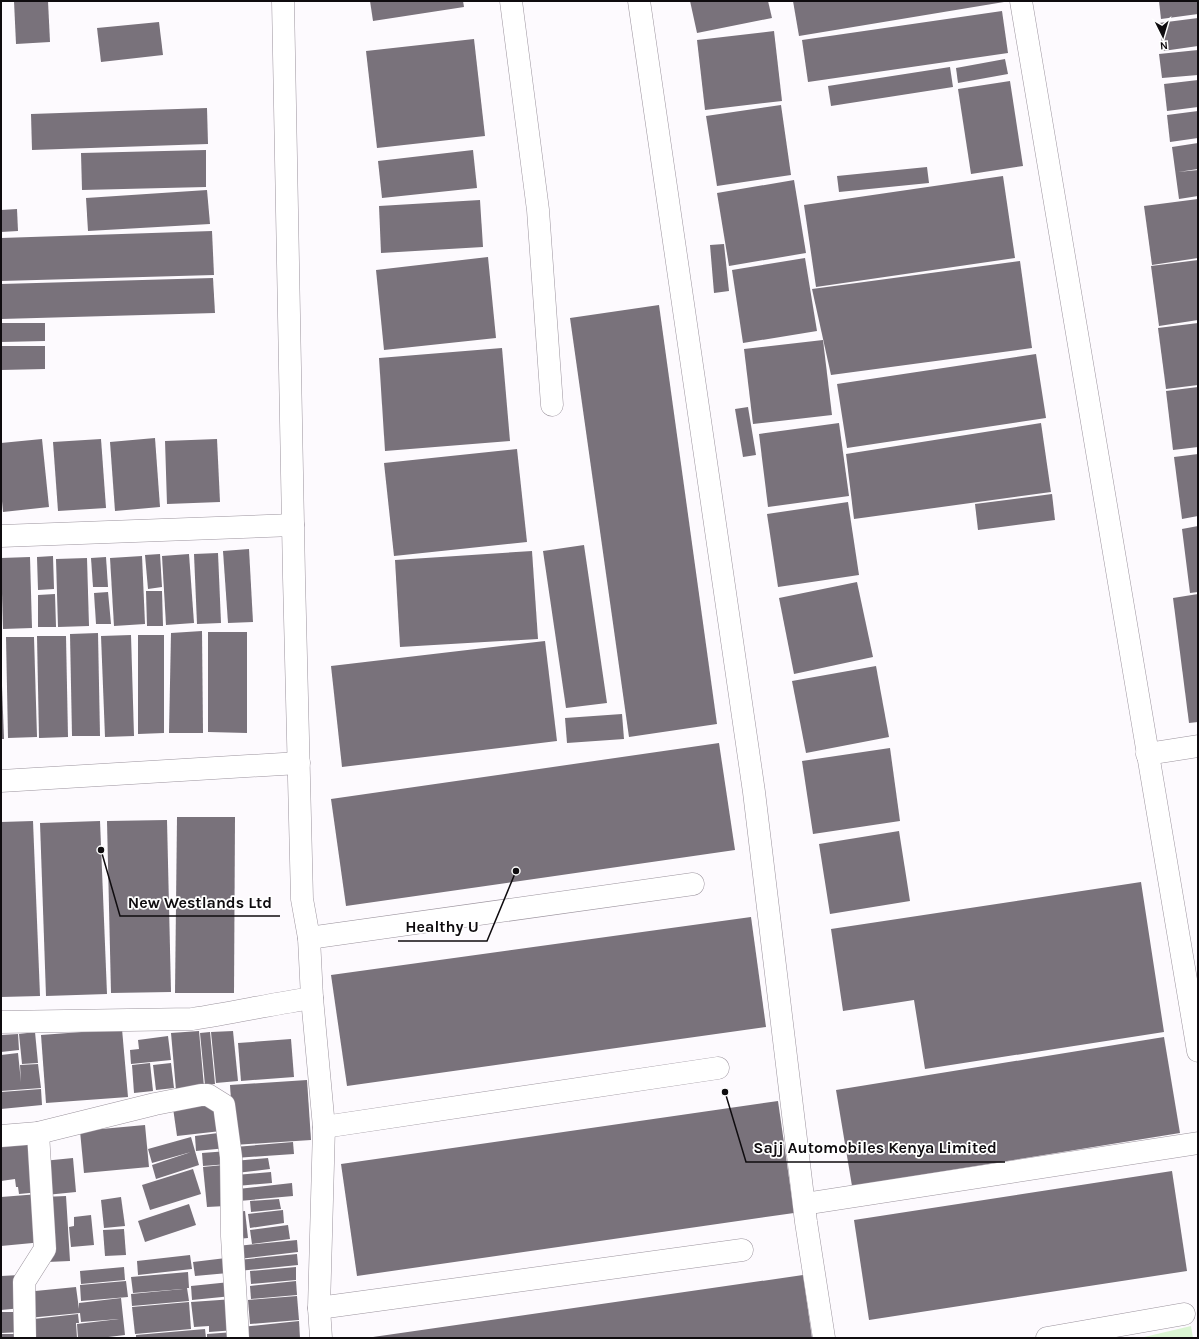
<svg xmlns="http://www.w3.org/2000/svg" width="1199" height="1339" viewBox="0 0 1199 1339" font-family="Karla,sans-serif">
  <style>
    .green { fill: #dbf5d3 }
    .building { fill: #79727b }
    .lines { fill: none; stroke-linecap: round; stroke-linejoin: round }
    .minor-casing { stroke: #9c949e; stroke-width: 23 }
    .minor { stroke: #fff; stroke-width: 22 }
    .leader { fill: none; stroke: #0f0c0f; stroke-width: 1.5 }
    .callout-dot { fill: #0f0c0f; stroke: #fff; stroke-width: 1.5 }
    .callout-label { font-size: 16px; text-anchor: middle; font-weight: bold; fill: #0f0c0f; stroke: #fff; stroke-width: 3.5; stroke-linejoin: round; paint-order: stroke }
  </style>
  <rect width="100%" height="100%" fill="#fdfafe"/>
  <!-- green -->
  <path class="green" d="M 1191,1326 L 1193,1338 L 1140,1338 Z"/>
  <!-- building -->
  <g class="building">
    <path d="M 14,1 L 48,1 L 50,42 L 16,44 Z"/>
    <path d="M 370,1 L 463,1 L 464,7 L 373,21 Z"/>
    <path d="M 690,1 L 768,1 L 772,18 L 697,33 Z"/>
    <path d="M 793,1 L 1004,1 L 1004,2 L 799,36 Z"/>
    <path d="M 1159,1 L 1198,1 L 1198,14 L 1161,19 Z"/>
    <path d="M 1002,11 L 1008,53 L 808,82 L 802,40 Z"/>
    <path d="M 1198,18 L 1198,46 L 1163,51 L 1159,23 Z"/>
    <path d="M 159,22 L 163,55 L 101,62 L 97,28 Z"/>
    <path d="M 774,31 L 782,101 L 705,110 L 697,40 Z"/>
    <path d="M 474,39 L 485,136 L 377,148 L 366,51 Z"/>
    <path d="M 1198,50 L 1198,75 L 1162,78 L 1159,54 Z"/>
    <path d="M 1005,59 L 1008,74 L 958,83 L 956,68 Z"/>
    <path d="M 950,67 L 953,87 L 831,106 L 828,86 Z"/>
    <path d="M 1198,80 L 1198,107 L 1167,111 L 1164,84 Z"/>
    <path d="M 1010,81 L 1023,166 L 971,174 L 958,89 Z"/>
    <path d="M 781,105 L 791,175 L 717,186 L 706,116 Z"/>
    <path d="M 207,108 L 208,144 L 32,150 L 31,114 Z"/>
    <path d="M 1198,111 L 1198,138 L 1170,142 L 1167,115 Z"/>
    <path d="M 1198,143 L 1198,169 L 1178,172 L 1198,170 L 1198,196 L 1179,199 L 1172,147 Z"/>
    <path d="M 206,150 L 206,187 L 82,190 L 81,153 Z"/>
    <path d="M 473,150 L 477,188 L 382,198 L 378,161 Z"/>
    <path d="M 927,167 L 929,183 L 839,192 L 837,176 Z"/>
    <path d="M 1003,176 L 1015,258 L 816,287 L 804,205 Z"/>
    <path d="M 794,180 L 806,253 L 729,266 L 717,193 Z"/>
    <path d="M 207,190 L 210,224 L 88,231 L 86,198 Z"/>
    <path d="M 1198,199 L 1198,258 L 1152,265 L 1144,206 Z"/>
    <path d="M 480,200 L 483,247 L 381,253 L 379,206 Z"/>
    <path d="M 17,209 L 18,231 L 1,232 L 1,210 Z"/>
    <path d="M 212,231 L 214,275 L 1,281 L 1,238 Z"/>
    <path d="M 724,244 L 729,291 L 714,293 L 710,245 Z"/>
    <path d="M 488,257 L 496,338 L 384,350 L 376,270 Z"/>
    <path d="M 805,258 L 817,331 L 743,343 L 732,270 Z"/>
    <path d="M 1198,260 L 1198,320 L 1159,326 L 1151,266 Z"/>
    <path d="M 1020,261 L 1032,348 L 831,375 L 812,289 Z"/>
    <path d="M 213,278 L 215,313 L 1,319 L 1,284 Z"/>
    <path d="M 659,305 L 717,724 L 629,737 L 570,318 Z"/>
    <path d="M 1,323 L 45,323 L 45,341 L 1,342 Z"/>
    <path d="M 1198,323 L 1198,385 L 1166,389 L 1158,328 Z"/>
    <path d="M 823,340 L 832,415 L 753,424 L 744,349 Z"/>
    <path d="M 1,346 L 45,346 L 45,369 L 1,370 Z"/>
    <path d="M 502,348 L 510,441 L 385,451 L 379,358 Z"/>
    <path d="M 1036,354 L 1046,418 L 847,448 L 837,384 Z"/>
    <path d="M 1198,387 L 1198,447 L 1173,450 L 1166,391 Z"/>
    <path d="M 748,407 L 756,455 L 743,457 L 735,409 Z"/>
    <path d="M 839,423 L 849,496 L 768,507 L 759,434 Z"/>
    <path d="M 1041,423 L 1051,492 L 854,519 L 846,454 Z"/>
    <path d="M 155,438 L 160,507 L 115,511 L 110,442 Z"/>
    <path d="M 42,439 L 49,507 L 3,512 L 1,490 L 1,443 Z"/>
    <path d="M 101,439 L 106,508 L 58,511 L 53,442 Z"/>
    <path d="M 217,439 L 220,502 L 167,504 L 165,441 Z"/>
    <path d="M 517,449 L 527,542 L 394,556 L 384,463 Z"/>
    <path d="M 1198,454 L 1198,516 L 1182,519 L 1174,457 Z"/>
    <path d="M 1052,494 L 1055,520 L 978,530 L 975,504 Z"/>
    <path d="M 848,502 L 859,575 L 778,587 L 767,514 Z"/>
    <path d="M 1198,526 L 1198,592 L 1190,593 L 1182,529 Z"/>
    <path d="M 584,545 L 607,703 L 566,708 L 543,551 Z"/>
    <path d="M 249,549 L 253,622 L 228,623 L 223,551 Z"/>
    <path d="M 532,551 L 538,639 L 400,647 L 395,560 Z"/>
    <path d="M 218,553 L 221,623 L 197,624 L 194,554 Z"/>
    <path d="M 160,554 L 162,587 L 148,589 L 145,555 Z"/>
    <path d="M 189,554 L 194,623 L 166,625 L 162,556 Z"/>
    <path d="M 53,556 L 54,589 L 38,590 L 37,557 Z"/>
    <path d="M 142,556 L 145,624 L 114,626 L 110,558 Z"/>
    <path d="M 30,557 L 32,628 L 3,629 L 1,558 Z"/>
    <path d="M 106,557 L 108,587 L 93,587 L 91,558 Z"/>
    <path d="M 87,558 L 89,626 L 58,627 L 56,559 Z"/>
    <path d="M 857,582 L 873,657 L 794,674 L 779,598 Z"/>
    <path d="M 146,591 L 162,591 L 163,626 L 147,626 Z"/>
    <path d="M 108,592 L 111,624 L 96,624 L 94,593 Z"/>
    <path d="M 55,594 L 56,627 L 38,627 L 38,595 Z"/>
    <path d="M 1198,594 L 1198,722 L 1189,723 L 1173,598 Z"/>
    <path d="M 202,631 L 203,733 L 169,733 L 171,633 Z"/>
    <path d="M 208,632 L 247,632 L 247,733 L 208,732 Z"/>
    <path d="M 98,633 L 100,736 L 72,736 L 70,634 Z"/>
    <path d="M 131,635 L 134,736 L 105,737 L 101,636 Z"/>
    <path d="M 138,635 L 164,635 L 164,733 L 138,734 Z"/>
    <path d="M 37,636 L 66,636 L 68,737 L 39,738 Z"/>
    <path d="M 6,637 L 34,637 L 37,737 L 8,738 Z"/>
    <path d="M 545,641 L 557,741 L 342,767 L 331,666 Z"/>
    <path d="M 876,666 L 889,737 L 806,753 L 792,681 Z"/>
    <path d="M 1,686 L 2,686 L 4,739 L 1,739 Z"/>
    <path d="M 622,714 L 624,739 L 567,743 L 565,718 Z"/>
    <path d="M 719,743 L 735,850 L 346,906 L 331,799 Z"/>
    <path d="M 890,748 L 900,821 L 813,834 L 802,761 Z"/>
    <path d="M 177,817 L 235,817 L 234,993 L 175,993 Z"/>
    <path d="M 167,820 L 171,992 L 111,993 L 107,821 Z"/>
    <path d="M 33,821 L 40,996 L 1,997 L 1,822 Z"/>
    <path d="M 100,821 L 107,994 L 46,996 L 40,823 Z"/>
    <path d="M 899,831 L 910,901 L 830,914 L 819,844 Z"/>
    <path d="M 1141,882 L 1164,1032 L 925,1069 L 914,1000 L 843,1011 L 831,929 Z"/>
    <path d="M 751,917 L 766,1027 L 347,1086 L 331,975 Z"/>
    <path d="M 122,1029 L 128,1097 L 46,1103 L 41,1035 Z"/>
    <path d="M 199,1031 L 204,1087 L 176,1090 L 171,1033 Z"/>
    <path d="M 233,1031 L 238,1081 L 216,1083 L 211,1032 Z"/>
    <path d="M 35,1032 L 38,1063 L 22,1064 L 19,1034 Z"/>
    <path d="M 210,1032 L 215,1084 L 205,1085 L 200,1033 Z"/>
    <path d="M 18,1034 L 19,1050 L 1,1052 L 1,1035 Z"/>
    <path d="M 168,1036 L 171,1060 L 131,1064 L 130,1050 L 139,1049 L 138,1040 Z"/>
    <path d="M 1164,1037 L 1180,1133 L 852,1186 L 836,1090 Z"/>
    <path d="M 291,1039 L 294,1077 L 241,1081 L 238,1043 Z"/>
    <path d="M 18,1053 L 21,1082 L 20,1065 L 38,1064 L 41,1088 L 1,1091 L 1,1055 Z"/>
    <path d="M 150,1063 L 153,1091 L 134,1093 L 132,1065 Z"/>
    <path d="M 171,1063 L 174,1088 L 156,1090 L 153,1065 Z"/>
    <path d="M 307,1080 L 311,1140 L 234,1145 L 230,1085 Z"/>
    <path d="M 41,1089 L 42,1105 L 1,1109 L 1,1092 Z"/>
    <path d="M 778,1101 L 794,1213 L 357,1276 L 341,1164 Z"/>
    <path d="M 217,1103 L 221,1131 L 177,1136 L 173,1108 Z"/>
    <path d="M 145,1125 L 149,1167 L 84,1173 L 80,1131 Z"/>
    <path d="M 226,1132 L 227,1148 L 196,1151 L 195,1136 Z"/>
    <path d="M 34,1136 L 40,1192 L 19,1194 L 18,1187 L 16,1187 L 15,1179 L 1,1181 L 1,1139 Z"/>
    <path d="M 191,1137 L 199,1165 L 156,1179 L 152,1165 L 191,1152 L 152,1163 L 148,1149 Z"/>
    <path d="M 293,1142 L 294,1154 L 235,1158 L 235,1147 Z"/>
    <path d="M 228,1151 L 229,1164 L 203,1166 L 202,1153 Z"/>
    <path d="M 73,1158 L 76,1192 L 46,1195 L 43,1161 Z"/>
    <path d="M 268,1158 L 270,1169 L 236,1173 L 234,1161 Z"/>
    <path d="M 223,1165 L 226,1206 L 207,1207 L 203,1167 Z"/>
    <path d="M 193,1169 L 201,1194 L 150,1210 L 142,1185 Z"/>
    <path d="M 1172,1171 L 1187,1271 L 869,1320 L 854,1220 Z"/>
    <path d="M 271,1172 L 272,1183 L 237,1186 L 236,1175 Z"/>
    <path d="M 292,1183 L 293,1196 L 239,1201 L 238,1189 Z"/>
    <path d="M 39,1194 L 43,1242 L 1,1246 L 1,1197 Z"/>
    <path d="M 66,1196 L 70,1261 L 47,1262 L 43,1197 Z"/>
    <path d="M 121,1197 L 125,1226 L 104,1228 L 101,1200 Z"/>
    <path d="M 279,1199 L 281,1209 L 251,1212 L 250,1201 Z"/>
    <path d="M 189,1204 L 196,1225 L 145,1242 L 138,1221 Z"/>
    <path d="M 283,1210 L 284,1223 L 250,1228 L 248,1214 Z"/>
    <path d="M 245,1211 L 248,1238 L 237,1239 L 234,1212 Z"/>
    <path d="M 91,1215 L 94,1245 L 71,1247 L 69,1227 L 74,1226 L 74,1217 Z"/>
    <path d="M 288,1225 L 290,1239 L 252,1244 L 250,1230 Z"/>
    <path d="M 124,1229 L 126,1255 L 105,1256 L 103,1230 Z"/>
    <path d="M 297,1240 L 298,1252 L 239,1259 L 237,1246 Z"/>
    <path d="M 297,1254 L 298,1265 L 238,1271 L 238,1260 Z"/>
    <path d="M 190,1255 L 192,1269 L 138,1275 L 137,1261 Z"/>
    <path d="M 226,1258 L 228,1273 L 195,1276 L 193,1262 Z"/>
    <path d="M 124,1267 L 125,1280 L 81,1284 L 80,1271 Z"/>
    <path d="M 296,1267 L 296,1280 L 251,1284 L 250,1271 Z"/>
    <path d="M 188,1272 L 189,1288 L 187,1288 L 189,1301 L 132,1306 L 131,1294 L 183,1289 L 133,1293 L 131,1277 Z"/>
    <path d="M 20,1275 L 22,1308 L 1,1310 L 1,1276 Z"/>
    <path d="M 803,1275 L 812,1338 L 373,1338 L 373,1337 Z"/>
    <path d="M 126,1281 L 128,1297 L 81,1301 L 80,1285 Z"/>
    <path d="M 296,1281 L 297,1295 L 251,1299 L 250,1286 Z"/>
    <path d="M 230,1282 L 232,1296 L 192,1300 L 191,1286 Z"/>
    <path d="M 76,1287 L 79,1309 L 79,1303 L 121,1298 L 125,1335 L 100,1338 L 78,1338 L 77,1324 L 119,1319 L 81,1322 L 80,1313 L 28,1318 L 25,1292 Z"/>
    <path d="M 297,1296 L 299,1320 L 250,1324 L 248,1300 Z"/>
    <path d="M 234,1299 L 236,1330 L 209,1332 L 209,1326 L 194,1327 L 191,1302 Z"/>
    <path d="M 189,1302 L 191,1329 L 135,1334 L 132,1307 Z"/>
    <path d="M 1,1312 L 22,1312 L 22,1332 L 1,1333 Z"/>
    <path d="M 78,1314 L 79,1323 L 76,1323 L 77,1338 L 27,1338 L 25,1320 Z"/>
    <path d="M 299,1321 L 300,1338 L 242,1338 L 241,1327 Z"/>
    <path d="M 205,1329 L 206,1338 L 136,1338 L 136,1335 Z"/>
    <path d="M 234,1332 L 235,1338 L 207,1338 L 207,1334 Z"/>
    <path d="M 1,1334 L 22,1334 L 23,1338 L 1,1338 Z"/>
  </g>
  <g class="lines">
    <!-- minor casing -->
    <g class="minor-casing">
      <g id="minor">
        <path d="M 511,1 L 538,210 L 552,405"/>
        <path d="M 639,1 L 754,792 L 806,1222 L 824,1338"/>
        <path d="M 1021,1 L 1198,1051"/>
        <path d="M 1,536 L 293,525"/>
        <path d="M 1147,754 L 1198,746"/>
        <path d="M 1,781 L 299,763"/>
        <path d="M 309,938 L 693,884"/>
        <path d="M 312,998 L 324,1127 L 319,1308 L 321,1338"/>
        <path d="M 1,1022 L 192,1019 C 232,1013 272,1004 312,998 L 309,938 L 302,899 L 294,577 L 283,1"/>
        <path d="M 324,1127 L 718,1068"/>
        <path d="M 1,1136 L 38,1133 L 155,1104 L 201,1095 L 208,1095 L 224,1105 L 231,1157 L 232,1236 L 238,1338"/>
        <path d="M 804,1204 L 1198,1143"/>
        <path d="M 319,1308 L 742,1250"/>
        <path d="M 25,1338 L 24,1282 L 45,1249 L 38,1133"/>
        <path d="M 1047,1338 L 1184,1314"/>
      </g>
    </g>
    <!-- minor -->
    <use href="#minor" class="minor"/>
  </g>
  <!-- callouts -->
  <path class="leader" d="M101 850L120 916H280M516 871L487 941H398M725 1092L746 1162H1005"/>
  <g class="callout-dot">
    <circle cx="101" cy="850" r="4"/>
    <circle cx="516" cy="871" r="4"/>
    <circle cx="725" cy="1092" r="4"/>
  </g>
  <g class="callout-label">
    <text x="200" y="908">New Westlands Ltd</text>
    <text x="442" y="932">Healthy U</text>
    <text x="875" y="1153">Sajj Automobiles Kenya Limited</text>
  </g>
  <!-- border -->
  <rect width="1199" height="1339" fill="none" stroke="#0f0c0f" stroke-width="4"/>
  <!-- north arrow -->
  <g transform="translate(1163 36) rotate(175)" stroke="#ffffff" stroke-width="3" paint-order="stroke">
  <path d="M0-3L7 15L0 10L-7 15Z" fill="#0f0c0f"/>
  <text y="-6" font-size="11" font-weight="bold" text-anchor="middle" fill="#0f0c0f">N</text>
  </g>
</svg>
